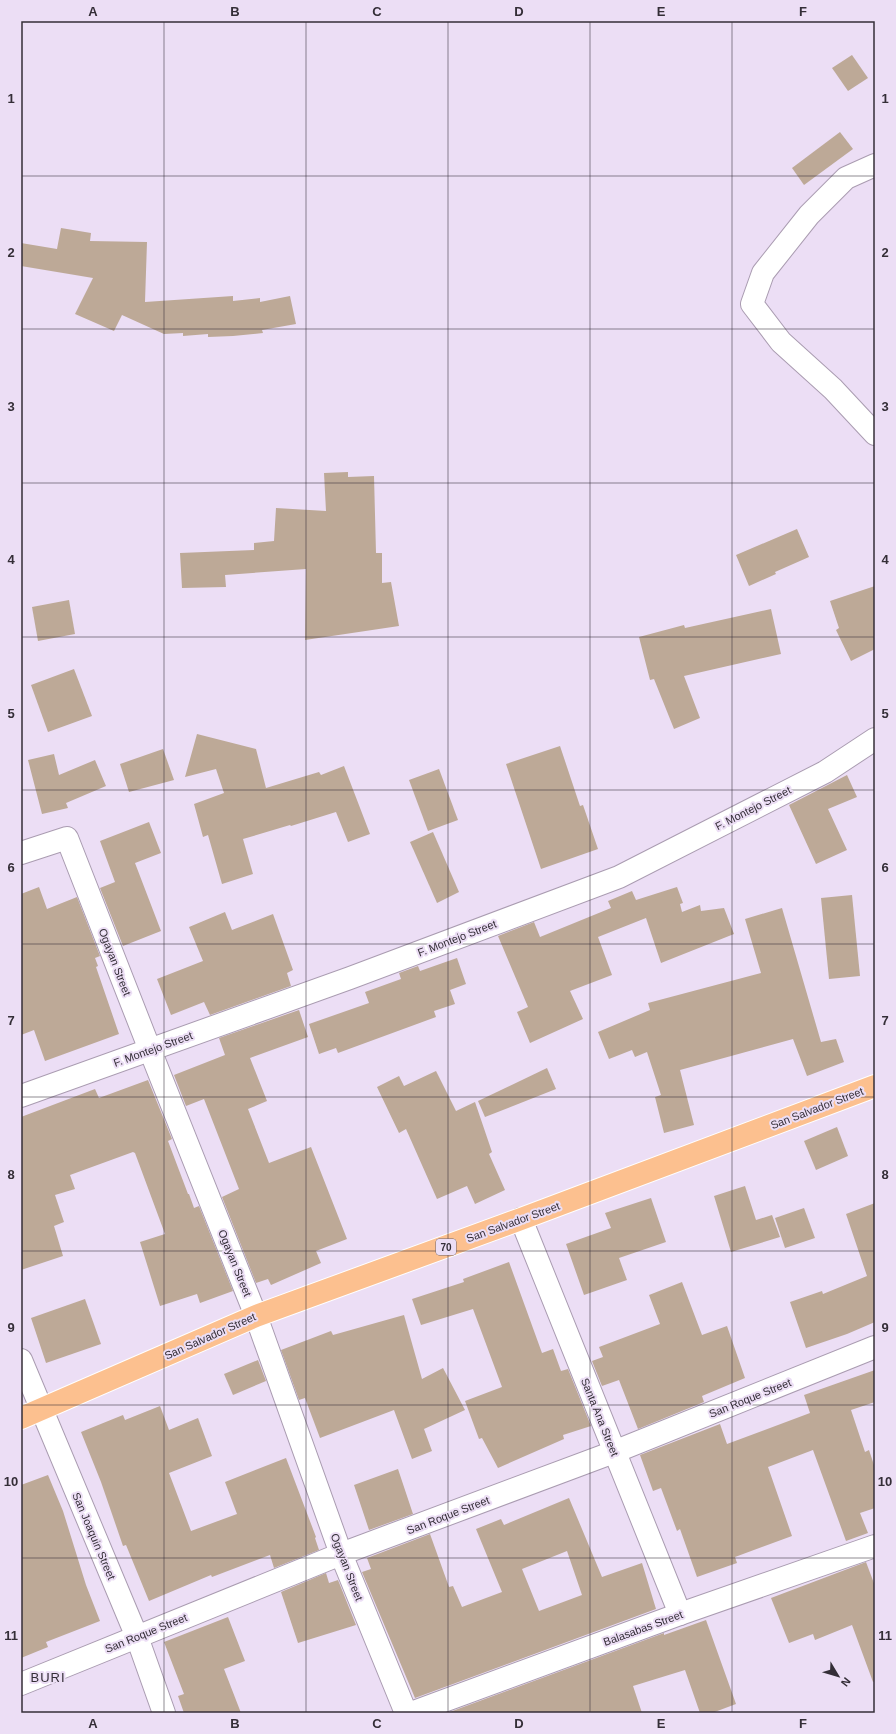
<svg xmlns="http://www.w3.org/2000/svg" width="896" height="1734" viewBox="0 0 896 1734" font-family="Helvetica,sans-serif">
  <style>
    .building { fill: #bda997; fill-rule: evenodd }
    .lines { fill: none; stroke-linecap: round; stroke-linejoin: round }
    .street-casing { stroke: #aa9cb1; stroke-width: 24 }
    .highway-casing { stroke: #fff; stroke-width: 24 }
    .street { stroke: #fff; stroke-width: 22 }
    .highway { stroke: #fcc08f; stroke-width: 22 }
    .grid { fill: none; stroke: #342e37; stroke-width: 1; stroke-opacity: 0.55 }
    .labels { text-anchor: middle; stroke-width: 4; stroke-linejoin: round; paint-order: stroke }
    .shield { fill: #ecdef5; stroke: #6b6370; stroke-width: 1 }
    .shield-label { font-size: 10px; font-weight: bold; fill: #342e37 }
    .street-label { font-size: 11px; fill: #342e37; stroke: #ecdef5 }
    .quarter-label { font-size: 13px; letter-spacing: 1px; fill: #342e37; stroke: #ecdef5 }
    .neatline { fill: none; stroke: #342e37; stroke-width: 1.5 }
    .grid-label { font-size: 13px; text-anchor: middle; font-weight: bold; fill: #342e37 }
  </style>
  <rect width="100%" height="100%" fill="#ecdef5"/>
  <!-- building -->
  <g class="building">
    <path d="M 852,55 L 868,78 L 848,91 L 832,68 Z"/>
    <path d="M 840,132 L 853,149 L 804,185 L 792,168 Z"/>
    <path d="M 61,228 L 91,233 L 90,241 L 147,242 L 145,302 L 233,296 L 233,301 L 260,298 L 260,302 L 290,296 L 296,324 L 262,330 L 263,333 L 233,336 L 208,337 L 208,334 L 183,336 L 183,333 L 164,334 L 122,315 L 114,331 L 75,314 L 93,278 L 21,266 L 21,243 L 57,249 Z"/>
    <path d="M 348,472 L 348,477 L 374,476 L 376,553 L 382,553 L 382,583 L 391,582 L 399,626 L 305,640 L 306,569 L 225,575 L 226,587 L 182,588 L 180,553 L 254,550 L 254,543 L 274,541 L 276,508 L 326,511 L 324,473 Z"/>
    <path d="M 797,529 L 809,557 L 775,572 L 776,574 L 749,586 L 736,555 Z"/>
    <path d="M 875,586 L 875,649 L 851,661 L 836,630 L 839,628 L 830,601 Z"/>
    <path d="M 69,600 L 75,634 L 38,641 L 32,607 Z"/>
    <path d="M 771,609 L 781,654 L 684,676 L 700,718 L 674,729 L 654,679 L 650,680 L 639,637 L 684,625 L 685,628 Z"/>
    <path d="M 74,669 L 92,716 L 48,732 L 31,685 Z"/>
    <path d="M 197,734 L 256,749 L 266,788 L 319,772 L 321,775 L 344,766 L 370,834 L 348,842 L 336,812 L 291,826 L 290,825 L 243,839 L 253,874 L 222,884 L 208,835 L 203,837 L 194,804 L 224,793 L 216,769 L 185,777 Z"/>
    <path d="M 560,746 L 580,806 L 583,805 L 598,849 L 541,869 L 506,764 Z"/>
    <path d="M 163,749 L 174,780 L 129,792 L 120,764 Z"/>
    <path d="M 54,754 L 59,775 L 95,760 L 106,786 L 66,803 L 68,808 L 42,814 L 28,760 Z"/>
    <path d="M 439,769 L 458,820 L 428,831 L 409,780 Z"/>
    <path d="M 847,775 L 857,797 L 828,809 L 847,850 L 816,864 L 789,805 Z"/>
    <path d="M 149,822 L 161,853 L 135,863 L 161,931 L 123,946 L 100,888 L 115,882 L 100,841 Z"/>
    <path d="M 433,832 L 459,892 L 437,903 L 410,842 Z"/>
    <path d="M 39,887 L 47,909 L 77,897 L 100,956 L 95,958 L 98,966 L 96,967 L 119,1034 L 45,1061 L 34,1030 L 21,1035 L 21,894 Z"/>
    <path d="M 677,887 L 683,903 L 680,904 L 682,912 L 700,905 L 701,911 L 724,908 L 734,934 L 661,963 L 646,918 L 598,937 L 612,975 L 570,991 L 583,1019 L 530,1043 L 517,1012 L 528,1007 L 498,936 L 534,922 L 540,937 L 611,908 L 608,901 L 632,891 L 636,900 Z"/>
    <path d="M 852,895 L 860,976 L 829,979 L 821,898 Z"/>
    <path d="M 782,908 L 821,1042 L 836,1039 L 844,1062 L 807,1076 L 793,1039 L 680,1070 L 694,1125 L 664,1133 L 655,1097 L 661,1095 L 647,1052 L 635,1057 L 632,1050 L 609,1059 L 598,1032 L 650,1010 L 648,1003 L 761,973 L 745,919 Z"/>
    <path d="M 225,912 L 232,930 L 273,914 L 293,970 L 287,973 L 291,986 L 210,1015 L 204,1002 L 171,1015 L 157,979 L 203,961 L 189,927 Z"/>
    <path d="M 457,958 L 466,984 L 450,990 L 455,1004 L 434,1011 L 436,1017 L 338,1053 L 336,1048 L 319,1054 L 309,1024 L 369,1003 L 365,992 L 401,979 L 399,973 L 418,966 L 420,971 Z"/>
    <path d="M 299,1010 L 308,1037 L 250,1058 L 267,1101 L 248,1109 L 269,1163 L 311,1147 L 347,1239 L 316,1251 L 321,1263 L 271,1285 L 268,1279 L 256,1283 L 222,1197 L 239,1189 L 204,1099 L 186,1106 L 174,1075 L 225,1055 L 219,1038 Z"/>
    <path d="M 547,1068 L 556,1089 L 485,1117 L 478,1101 Z"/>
    <path d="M 436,1071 L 456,1111 L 475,1102 L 492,1152 L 489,1154 L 505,1190 L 475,1204 L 467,1186 L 437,1199 L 406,1129 L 399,1133 L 377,1087 L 399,1076 L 404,1086 Z"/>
    <path d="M 148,1080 L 172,1139 L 168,1141 L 188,1194 L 189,1194 L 194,1208 L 199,1206 L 233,1291 L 200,1303 L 197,1294 L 160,1306 L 140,1242 L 165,1234 L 135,1153 L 133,1152 L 70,1175 L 75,1189 L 55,1195 L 64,1222 L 54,1226 L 63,1256 L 21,1270 L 21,1117 L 95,1089 L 99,1098 Z"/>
    <path d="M 837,1127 L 848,1156 L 816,1170 L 804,1141 Z"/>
    <path d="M 745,1186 L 756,1220 L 772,1215 L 780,1237 L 731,1252 L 714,1196 Z"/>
    <path d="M 651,1198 L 666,1242 L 619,1258 L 627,1280 L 584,1295 L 566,1244 L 611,1228 L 605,1213 Z"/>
    <path d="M 875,1203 L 875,1322 L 847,1334 L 806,1348 L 790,1302 L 822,1291 L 823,1294 L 867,1276 L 846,1214 Z"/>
    <path d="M 804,1208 L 815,1238 L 785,1248 L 775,1218 Z"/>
    <path d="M 509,1262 L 542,1353 L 553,1349 L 561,1371 L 568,1369 L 591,1426 L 563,1435 L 564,1439 L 498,1468 L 482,1438 L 479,1439 L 465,1401 L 502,1387 L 473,1309 L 421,1325 L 412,1299 L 464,1282 L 463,1279 Z"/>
    <path d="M 682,1282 L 702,1335 L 727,1326 L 745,1378 L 702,1396 L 704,1402 L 638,1429 L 619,1380 L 602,1386 L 592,1361 L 603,1357 L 599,1347 L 660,1324 L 649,1295 Z"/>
    <path d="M 85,1299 L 101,1344 L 46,1363 L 31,1318 Z"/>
    <path d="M 404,1315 L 422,1379 L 443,1368 L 465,1410 L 424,1429 L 432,1451 L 412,1459 L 394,1410 L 320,1438 L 305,1398 L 299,1400 L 281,1350 L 331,1331 L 333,1335 Z"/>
    <path d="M 258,1360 L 266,1381 L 233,1395 L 224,1374 Z"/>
    <path d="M 875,1370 L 875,1402 L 851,1410 L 865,1452 L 869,1450 L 875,1468 L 875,1508 L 860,1513 L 868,1533 L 846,1541 L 813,1450 L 768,1467 L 792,1536 L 735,1557 L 737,1563 L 697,1577 L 680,1529 L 677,1531 L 661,1488 L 653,1491 L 640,1455 L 720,1424 L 727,1444 L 810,1413 L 804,1395 Z"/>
    <path d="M 160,1406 L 169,1430 L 198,1418 L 212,1456 L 169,1473 L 191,1531 L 237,1514 L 225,1482 L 286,1458 L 316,1537 L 315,1538 L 319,1550 L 274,1568 L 270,1555 L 212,1577 L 211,1575 L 149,1601 L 126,1545 L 123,1546 L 101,1482 L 81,1432 L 123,1415 L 125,1420 Z"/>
    <path d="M 398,1469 L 413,1514 L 369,1530 L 354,1485 Z"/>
    <path d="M 48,1475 L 63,1511 L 86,1585 L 100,1621 L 46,1642 L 48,1647 L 21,1658 L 21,1485 Z"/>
    <path d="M 569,1498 L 602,1577 L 642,1563 L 656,1609 L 415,1698 L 362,1572 L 371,1569 L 367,1558 L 430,1534 L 449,1587 L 453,1586 L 462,1607 L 502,1592 L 476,1529 L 501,1519 L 504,1525 ZM 567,1551 L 582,1595 L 539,1611 L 522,1569 Z"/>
    <path d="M 866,1562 L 875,1586 L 875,1681 L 873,1682 L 852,1625 L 815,1640 L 813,1634 L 789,1643 L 771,1598 Z"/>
    <path d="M 326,1573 L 329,1583 L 338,1580 L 356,1625 L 298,1643 L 281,1592 Z"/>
    <path d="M 228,1617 L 245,1661 L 224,1669 L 241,1713 L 184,1713 L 178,1696 L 184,1694 L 164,1642 Z"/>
    <path d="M 706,1620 L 736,1704 L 712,1713 L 700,1713 L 685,1670 L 633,1686 L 642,1713 L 447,1713 L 664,1633 L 664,1635 Z"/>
  </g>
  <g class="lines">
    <!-- street casing -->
    <g class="street-casing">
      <g id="street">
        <path d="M 875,165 L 846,178 L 809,215 L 763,273 L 752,304 L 781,342 L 833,389 L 875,434"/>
        <path d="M 21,853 L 67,838 L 150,1050 L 256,1316 L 341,1554 L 406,1713"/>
        <path d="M 21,1096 L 350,978 L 619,877 L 825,772 L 875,739"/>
        <path d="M 521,1219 L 680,1614"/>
        <path d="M 21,1360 L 137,1637 L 164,1713"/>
        <path d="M 21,1684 L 341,1554 L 614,1452 L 875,1347"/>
        <path d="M 411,1713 L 680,1614 L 875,1546"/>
      </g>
    </g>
    <!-- highway casing -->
    <g class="highway-casing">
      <path id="highway" d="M 21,1418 L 256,1316 L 521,1219 L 875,1086"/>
    </g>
    <!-- street -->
    <use href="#street" class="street"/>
    <!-- highway -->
    <use href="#highway" class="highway"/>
  </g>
  <!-- grid -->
  <path class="grid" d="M 164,21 L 164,1713M 306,21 L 306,1713M 448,21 L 448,1713M 590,21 L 590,1713M 732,21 L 732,1713M 21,176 L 875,176M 21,329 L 875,329M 21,483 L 875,483M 21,637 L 875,637M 21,790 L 875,790M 21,944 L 875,944M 21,1097 L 875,1097M 21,1251 L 875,1251M 21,1405 L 875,1405M 21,1558 L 875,1558"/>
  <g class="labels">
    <!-- shield labels -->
    <rect class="shield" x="436" y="1239" width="20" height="16" rx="3"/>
    <g class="shield-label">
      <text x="446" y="1251">70</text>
    </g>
    <!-- street labels -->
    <g class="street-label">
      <text transform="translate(753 808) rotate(-27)" y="4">F. Montejo Street</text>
      <text transform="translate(457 938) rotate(-21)" y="4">F. Montejo Street</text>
      <text transform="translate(115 962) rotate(69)" y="4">Ogayan Street</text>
      <text transform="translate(153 1049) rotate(-20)" y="4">F. Montejo Street</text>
      <text transform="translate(817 1108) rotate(-21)" y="4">San Salvador Street</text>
      <text transform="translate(513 1222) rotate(-20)" y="4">San Salvador Street</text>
      <text transform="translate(235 1263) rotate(68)" y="4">Ogayan Street</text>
      <text transform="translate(210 1336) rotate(-24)" y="4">San Salvador Street</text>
      <text transform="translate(750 1398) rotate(-22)" y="4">San Roque Street</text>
      <text transform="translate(600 1417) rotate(68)" y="4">Santa Ana Street</text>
      <text transform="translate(448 1515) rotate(-21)" y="4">San Roque Street</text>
      <text transform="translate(94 1536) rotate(67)" y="4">San Joaquin Street</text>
      <text transform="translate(347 1567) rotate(69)" y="4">Ogayan Street</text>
      <text transform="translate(643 1628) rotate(-20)" y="4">Balasabas Street</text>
      <text transform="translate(146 1633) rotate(-22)" y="4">San Roque Street</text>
    </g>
    <!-- quarter labels -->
    <g class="quarter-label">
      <text x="48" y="1682">BURI</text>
    </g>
  </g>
  <!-- border -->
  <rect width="896" height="1734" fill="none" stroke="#ecdef5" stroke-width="44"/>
  <!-- north arrow -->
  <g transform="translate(838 1676) rotate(128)" stroke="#ecdef5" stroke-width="3" paint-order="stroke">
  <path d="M0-3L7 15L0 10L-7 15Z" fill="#342e37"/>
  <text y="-6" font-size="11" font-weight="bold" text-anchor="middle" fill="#342e37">N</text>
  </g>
  <rect x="22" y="22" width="852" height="1690" class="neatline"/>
  <g class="grid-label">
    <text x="93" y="16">A</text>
    <text x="235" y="16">B</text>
    <text x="377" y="16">C</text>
    <text x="519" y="16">D</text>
    <text x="661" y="16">E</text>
    <text x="803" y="16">F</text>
    <text x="11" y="103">1</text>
    <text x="885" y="103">1</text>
    <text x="11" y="257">2</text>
    <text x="885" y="257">2</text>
    <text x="11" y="411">3</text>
    <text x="885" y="411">3</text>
    <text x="11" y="564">4</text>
    <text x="885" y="564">4</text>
    <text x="11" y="718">5</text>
    <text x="885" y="718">5</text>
    <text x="11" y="872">6</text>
    <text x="885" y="872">6</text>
    <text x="11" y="1025">7</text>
    <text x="885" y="1025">7</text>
    <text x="11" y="1179">8</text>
    <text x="885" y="1179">8</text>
    <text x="11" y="1332">9</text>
    <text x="885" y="1332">9</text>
    <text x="11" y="1486">10</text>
    <text x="885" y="1486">10</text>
    <text x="11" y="1640">11</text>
    <text x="885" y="1640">11</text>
    <text x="93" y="1728">A</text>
    <text x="235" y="1728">B</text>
    <text x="377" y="1728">C</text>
    <text x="519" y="1728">D</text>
    <text x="661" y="1728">E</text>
    <text x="803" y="1728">F</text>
  </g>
</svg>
